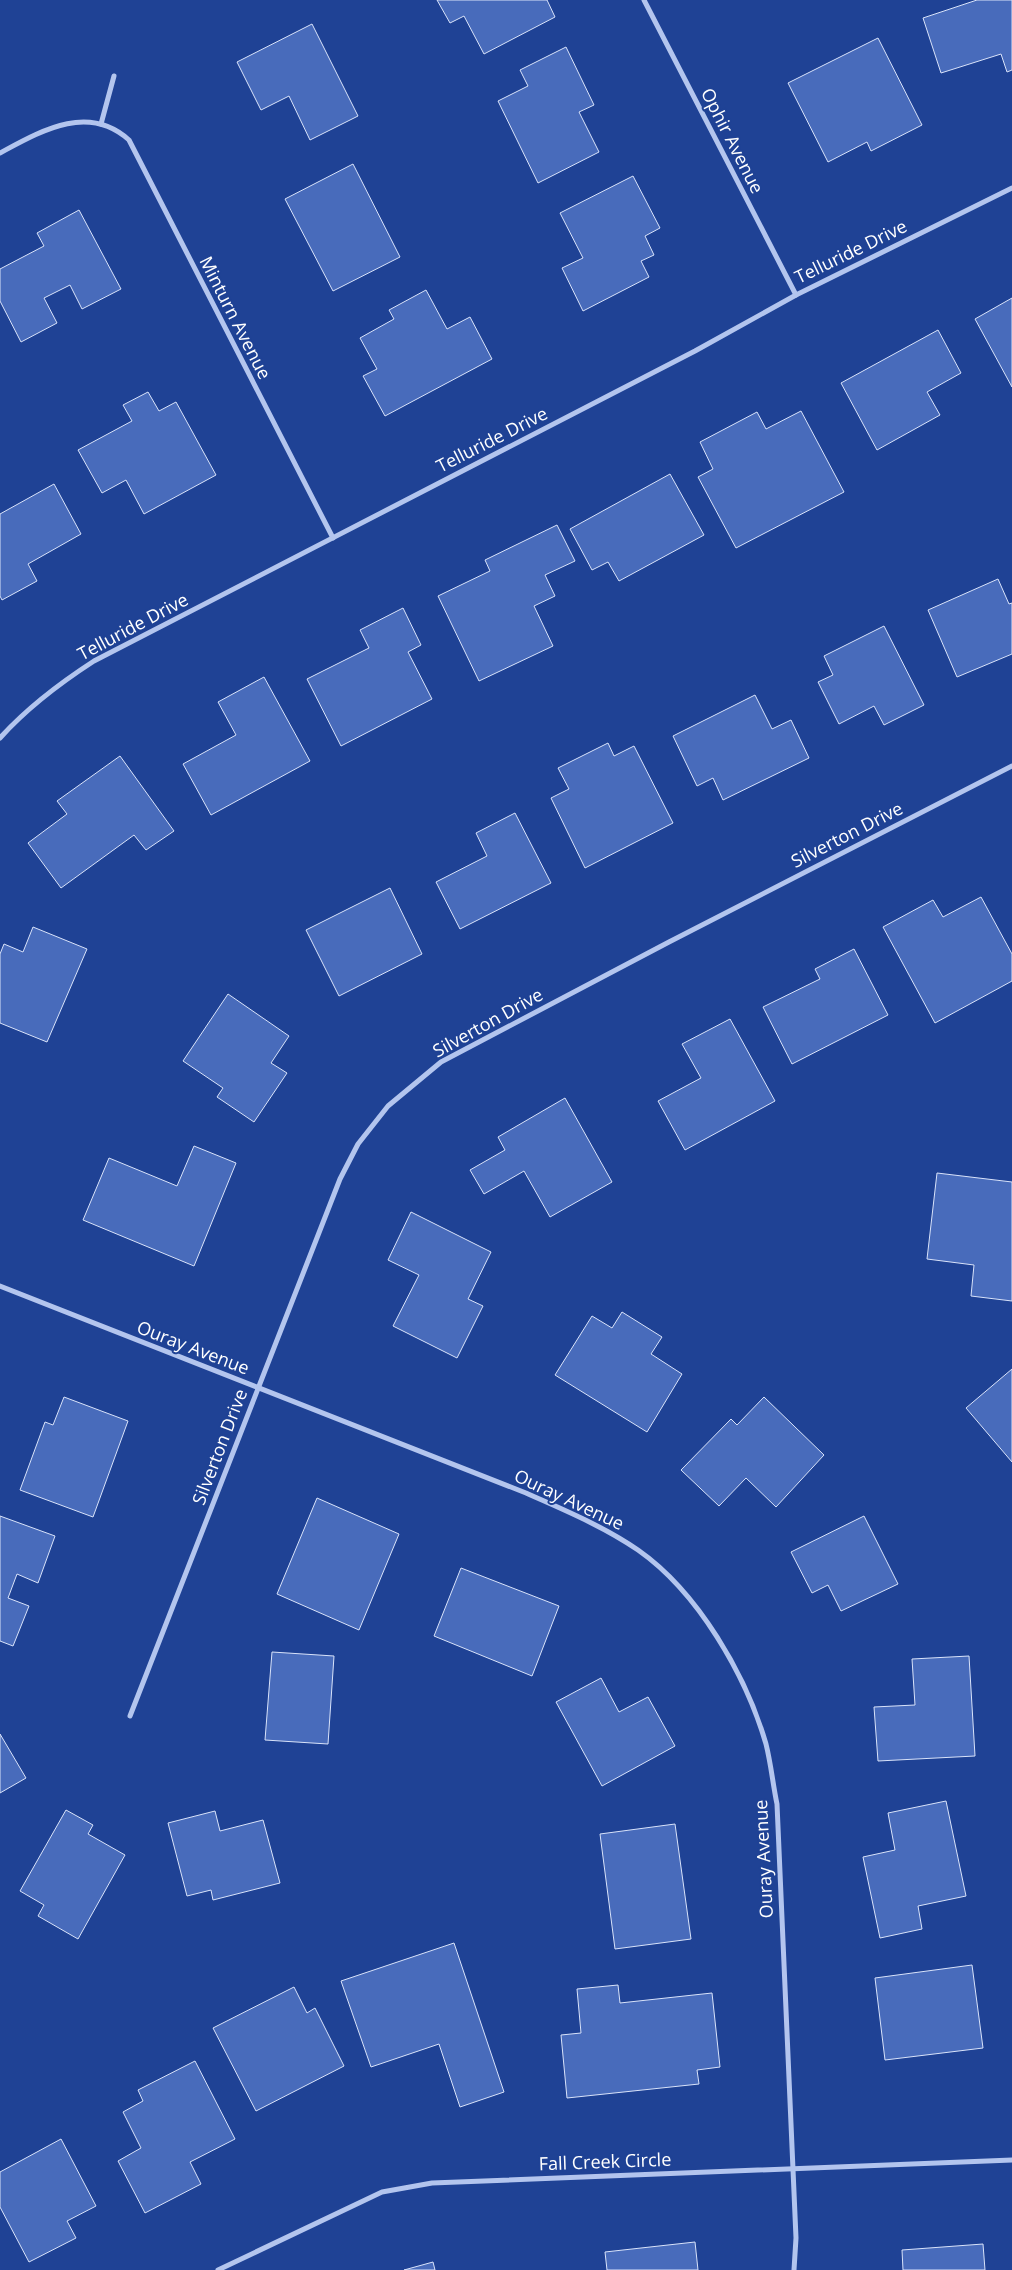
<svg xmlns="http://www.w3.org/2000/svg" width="1012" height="2270" viewBox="0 0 1012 2270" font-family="'Open Sans',sans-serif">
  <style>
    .building { fill: #486bbb; stroke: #d9e3fa }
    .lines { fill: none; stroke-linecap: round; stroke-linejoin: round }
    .minor { stroke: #b3c5ee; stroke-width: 5 }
    .labels { text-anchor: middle; stroke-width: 4; stroke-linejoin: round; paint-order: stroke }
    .street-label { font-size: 18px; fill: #fff; stroke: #1f4295 }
  </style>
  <rect width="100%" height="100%" fill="#1f4295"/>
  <!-- building -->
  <g class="building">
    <path d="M 437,0 L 547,0 L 555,17 L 484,54 L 464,16 L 450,23 Z"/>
    <path d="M 977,0 L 1012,0 L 1012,70 L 1007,72 L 1001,54 L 941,73 L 923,18 Z"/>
    <path d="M 312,24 L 358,116 L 310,140 L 289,96 L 261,110 L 237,62 Z"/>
    <path d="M 878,38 L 922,125 L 871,151 L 867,142 L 828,162 L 788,83 Z"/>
    <path d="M 566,47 L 594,105 L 579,112 L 599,152 L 538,183 L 498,101 L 528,86 L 520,70 Z"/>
    <path d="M 353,164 L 400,257 L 333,291 L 285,199 Z"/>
    <path d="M 633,176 L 660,228 L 645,236 L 654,255 L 641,261 L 649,277 L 583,311 L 562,268 L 583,258 L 560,213 Z"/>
    <path d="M 79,210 L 121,289 L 82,309 L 70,285 L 44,298 L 57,323 L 21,342 L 0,301 L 0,269 L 44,246 L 37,233 Z"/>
    <path d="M 426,290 L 447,329 L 470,317 L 492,359 L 385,416 L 363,376 L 377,369 L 360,338 L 394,319 L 389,310 Z"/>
    <path d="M 1012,298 L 1012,387 L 975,319 Z"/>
    <path d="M 938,330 L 961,373 L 927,392 L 940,415 L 877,450 L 841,383 Z"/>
    <path d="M 148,392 L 159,411 L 176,402 L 216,475 L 144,514 L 126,480 L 102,493 L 78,450 L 132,421 L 123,405 Z"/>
    <path d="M 801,411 L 844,492 L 736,548 L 698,477 L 713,469 L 700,442 L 757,412 L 766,429 Z"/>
    <path d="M 670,474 L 704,535 L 619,581 L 608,562 L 592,570 L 570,529 Z"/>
    <path d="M 54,484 L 81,534 L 28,564 L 37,581 L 2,600 L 0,596 L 0,514 Z"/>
    <path d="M 557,525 L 575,561 L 545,575 L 555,596 L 534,606 L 553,646 L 479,681 L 438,596 L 490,571 L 485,560 Z"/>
    <path d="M 998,579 L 1009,604 L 1012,603 L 1012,654 L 957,677 L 928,610 Z"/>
    <path d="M 403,608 L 421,645 L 408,652 L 432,699 L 341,746 L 307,679 L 369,648 L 360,630 Z"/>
    <path d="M 884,626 L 924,705 L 884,725 L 874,706 L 839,724 L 818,682 L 833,675 L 824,656 Z"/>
    <path d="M 264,677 L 310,761 L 211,815 L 183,764 L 236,735 L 218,702 Z"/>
    <path d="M 755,695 L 772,729 L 791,720 L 809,758 L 723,800 L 713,778 L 697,786 L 673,736 Z"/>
    <path d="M 608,743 L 614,756 L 634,746 L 673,823 L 585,868 L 551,798 L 569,789 L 558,768 Z"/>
    <path d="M 120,756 L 174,831 L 146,850 L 134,835 L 61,888 L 28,843 L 67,814 L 57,801 Z"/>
    <path d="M 515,813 L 551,883 L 460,929 L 436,882 L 487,856 L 476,833 Z"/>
    <path d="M 390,888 L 422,954 L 339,996 L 306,930 Z"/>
    <path d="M 981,897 L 1012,954 L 1012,981 L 935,1023 L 883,927 L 933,900 L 943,917 Z"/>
    <path d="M 33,927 L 87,949 L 47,1042 L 0,1023 L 0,954 L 4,944 L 23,952 Z"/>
    <path d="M 854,949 L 888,1015 L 792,1064 L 763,1007 L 820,979 L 815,969 Z"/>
    <path d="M 228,994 L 289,1036 L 271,1063 L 287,1073 L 254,1122 L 217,1097 L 223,1088 L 183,1061 Z"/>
    <path d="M 730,1019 L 775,1101 L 685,1150 L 658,1101 L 701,1078 L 682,1044 Z"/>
    <path d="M 565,1098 L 612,1182 L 550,1217 L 524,1171 L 484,1194 L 470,1170 L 505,1150 L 498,1137 Z"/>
    <path d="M 194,1146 L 236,1163 L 194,1266 L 83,1220 L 109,1158 L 177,1186 Z"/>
    <path d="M 937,1173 L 1012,1182 L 1012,1301 L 971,1296 L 974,1265 L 927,1259 Z"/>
    <path d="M 411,1212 L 491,1252 L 468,1299 L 483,1306 L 457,1358 L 393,1326 L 419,1275 L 388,1260 Z"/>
    <path d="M 622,1312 L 662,1337 L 651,1354 L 682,1374 L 647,1432 L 555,1375 L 592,1316 L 612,1328 Z"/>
    <path d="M 1012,1369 L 1012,1462 L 966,1408 Z"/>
    <path d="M 64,1397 L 128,1421 L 93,1517 L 20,1490 L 45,1422 L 53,1425 Z"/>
    <path d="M 764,1397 L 824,1455 L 776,1507 L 746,1478 L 719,1506 L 681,1470 L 731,1419 L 737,1425 Z"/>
    <path d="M 317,1498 L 399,1534 L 359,1630 L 277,1594 Z"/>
    <path d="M 0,1516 L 55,1536 L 38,1583 L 17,1574 L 8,1598 L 29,1606 L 13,1646 L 0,1641 Z"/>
    <path d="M 864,1516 L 898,1584 L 841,1611 L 828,1585 L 812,1593 L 791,1552 Z"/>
    <path d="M 461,1568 L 559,1606 L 532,1676 L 434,1636 Z"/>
    <path d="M 272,1652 L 334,1656 L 328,1744 L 265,1740 Z"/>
    <path d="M 969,1656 L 975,1756 L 878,1761 L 874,1707 L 915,1705 L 912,1659 Z"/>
    <path d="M 601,1678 L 619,1712 L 648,1697 L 675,1746 L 602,1786 L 556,1702 Z"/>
    <path d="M 0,1734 L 26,1778 L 0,1793 Z"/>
    <path d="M 946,1801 L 966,1896 L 918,1906 L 922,1929 L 880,1938 L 863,1857 L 895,1850 L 888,1813 Z"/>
    <path d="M 66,1810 L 93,1825 L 88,1834 L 125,1855 L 78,1939 L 38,1916 L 44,1905 L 20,1891 Z"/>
    <path d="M 215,1811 L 220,1831 L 263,1820 L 280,1883 L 213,1900 L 211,1890 L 187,1896 L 168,1823 Z"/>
    <path d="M 675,1824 L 691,1939 L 615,1949 L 600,1834 Z"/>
    <path d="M 454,1943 L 504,2092 L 460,2107 L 439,2044 L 371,2067 L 341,1981 Z"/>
    <path d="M 972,1965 L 983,2048 L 885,2060 L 875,1978 Z"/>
    <path d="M 618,1985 L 620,2003 L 712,1993 L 720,2067 L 697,2070 L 699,2084 L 567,2098 L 561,2035 L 581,2033 L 577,1989 Z"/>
    <path d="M 294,1987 L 307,2013 L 315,2008 L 344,2066 L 256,2111 L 213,2028 Z"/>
    <path d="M 195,2061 L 235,2139 L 190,2162 L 201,2184 L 145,2213 L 118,2161 L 141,2148 L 123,2112 L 143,2101 L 138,2090 Z"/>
    <path d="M 61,2139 L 96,2206 L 67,2221 L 76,2238 L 29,2262 L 0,2207 L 0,2172 Z"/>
    <path d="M 695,2242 L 698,2270 L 607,2270 L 605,2252 Z"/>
    <path d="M 983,2244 L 985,2270 L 903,2270 L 902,2250 Z"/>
    <path d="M 433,2262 L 435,2270 L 404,2270 Z"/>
  </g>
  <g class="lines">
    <!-- minor -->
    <g class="minor">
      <path d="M 644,0 L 796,295"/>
      <path d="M 101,124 L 114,76"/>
      <path d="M 0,153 C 41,131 88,103 129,140 L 333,538"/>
      <path d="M 0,738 C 27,708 60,683 94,661 L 695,351 L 796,295 L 1012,188"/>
      <path d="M 0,1286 L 526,1493 C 564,1510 603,1526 638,1550 C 698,1592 746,1675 766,1744 C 771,1764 773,1785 777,1804 L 796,2238 L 794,2270"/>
      <path d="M 130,1716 L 340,1179 L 358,1144 L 388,1106 L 441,1062 L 669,942 L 1012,766"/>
      <path d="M 218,2270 L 382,2192 L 432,2183 L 1012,2160"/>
    </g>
  </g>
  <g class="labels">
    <!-- street labels -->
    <g class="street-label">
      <text transform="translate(732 141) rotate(63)" y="6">Ophir Avenue</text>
      <text transform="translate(851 252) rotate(-26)" y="6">Telluride Drive</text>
      <text transform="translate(235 318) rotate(63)" y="6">Minturn Avenue</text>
      <text transform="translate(492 440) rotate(-27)" y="6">Telluride Drive</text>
      <text transform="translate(133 627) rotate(-28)" y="6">Telluride Drive</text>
      <text transform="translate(847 835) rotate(-27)" y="6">Silverton Drive</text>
      <text transform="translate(488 1023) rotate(-29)" y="6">Silverton Drive</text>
      <text transform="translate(193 1348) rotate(21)" y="6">Ouray Avenue</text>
      <text transform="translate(220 1447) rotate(-69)" y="6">Silverton Drive</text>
      <text transform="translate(569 1500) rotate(25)" y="6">Ouray Avenue</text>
      <text transform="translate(764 1859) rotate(-93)" y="6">Ouray Avenue</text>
      <text transform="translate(605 2162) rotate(-2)" y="6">Fall Creek Circle</text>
    </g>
  </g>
</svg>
